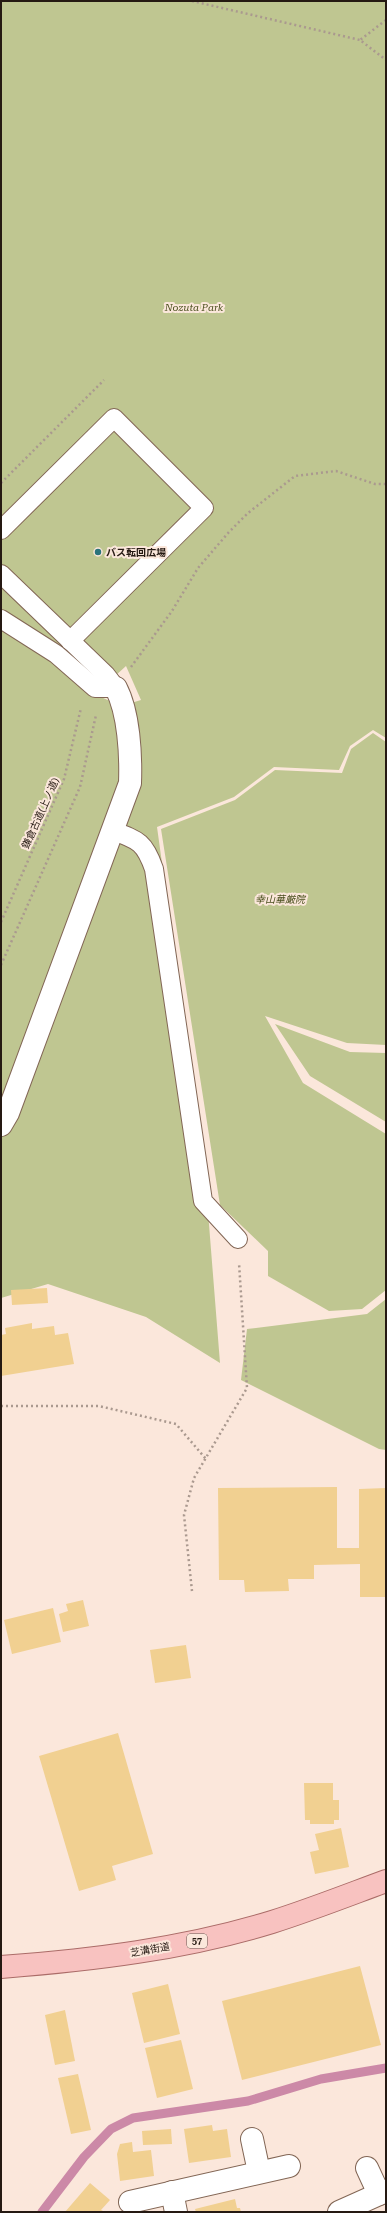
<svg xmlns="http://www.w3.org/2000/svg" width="387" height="2213" viewBox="0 0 387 2213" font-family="'Roboto Serif','Noto Sans JP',serif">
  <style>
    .green { fill: #bfc691 }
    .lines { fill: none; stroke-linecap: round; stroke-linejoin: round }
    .stream { stroke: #cc89a7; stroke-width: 9 }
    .building { fill: #f1d091 }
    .lane-casing { stroke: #826655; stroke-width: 20 }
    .street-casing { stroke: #826655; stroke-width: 24 }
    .primary-casing { stroke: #ab6c68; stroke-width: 24 }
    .path { stroke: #aa998f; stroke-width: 2.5; stroke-dasharray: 2 3; stroke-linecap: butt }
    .lane { stroke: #fff; stroke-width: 18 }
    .street { stroke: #fff; stroke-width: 22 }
    .primary { stroke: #f8c2c0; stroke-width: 22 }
    .poi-dot { fill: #2a737b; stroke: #fbe7db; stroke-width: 1.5 }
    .labels { text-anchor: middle; stroke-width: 4; stroke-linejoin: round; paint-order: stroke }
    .shield { fill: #fbe7db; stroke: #65574e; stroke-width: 1 }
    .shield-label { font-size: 9px; font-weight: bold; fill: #251912 }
    .park-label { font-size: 10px; font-style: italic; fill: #494e1c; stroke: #fbe7db }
    .poi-label { font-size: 10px; font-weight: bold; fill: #251912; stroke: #fbe7db; text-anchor: start }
    .street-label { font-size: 10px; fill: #251912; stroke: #fbe7db }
  </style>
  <rect width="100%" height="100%" fill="#fbe7db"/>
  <!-- green -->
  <g class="green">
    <path d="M 1,1 L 386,1 L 386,738 L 373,730 L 350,746 L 339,770 L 274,767 L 234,797 L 157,827 L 205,1174 L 220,1363 L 146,1317 L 48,1284 L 1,1298 L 1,627 L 38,644 L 101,697 L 121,706 L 141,700 L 126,666 L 114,677 L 103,681 L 1,613 Z"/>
    <path d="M 373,733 L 386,742 L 386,1045 L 347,1043 L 265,1016 L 303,1083 L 386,1134 L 386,1290 L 362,1309 L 329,1311 L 268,1276 L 268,1251 L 220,1205 L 161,829 L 235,800 L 275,770 L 342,773 L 351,749 Z"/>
    <path d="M 275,1024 L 350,1052 L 386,1053 L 386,1122 L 310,1076 Z"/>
    <path d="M 386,1299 L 386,1450 L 379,1449 L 241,1380 L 247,1329 L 367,1314 Z"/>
  </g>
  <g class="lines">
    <!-- stream -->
    <path class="stream" d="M 42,2212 L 84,2157 L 111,2129 L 133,2118 L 248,2101 L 321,2079 L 386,2068"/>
  </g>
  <!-- building -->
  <g class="building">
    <path d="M 47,1288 L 48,1303 L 12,1305 L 11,1290 Z"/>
    <path d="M 32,1323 L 32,1329 L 54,1326 L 55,1335 L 68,1333 L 74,1364 L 1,1376 L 1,1335 L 6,1334 L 5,1328 Z"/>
    <path d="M 337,1487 L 337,1548 L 359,1548 L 359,1489 L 386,1488 L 386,1597 L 360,1597 L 360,1564 L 314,1565 L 314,1579 L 288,1579 L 289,1591 L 245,1592 L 244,1580 L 219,1580 L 218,1488 Z"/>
    <path d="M 83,1600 L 89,1626 L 63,1632 L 59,1614 L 68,1611 L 66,1604 Z"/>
    <path d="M 53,1608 L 61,1642 L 12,1654 L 4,1620 Z"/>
    <path d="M 186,1645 L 191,1678 L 155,1683 L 150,1650 Z"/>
    <path d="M 118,1733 L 153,1854 L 112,1866 L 116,1880 L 79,1891 L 39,1756 Z"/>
    <path d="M 304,1783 L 333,1783 L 333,1800 L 339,1800 L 339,1820 L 334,1820 L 334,1824 L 310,1824 L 310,1820 L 305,1820 Z"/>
    <path d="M 341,1828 L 349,1867 L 315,1874 L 310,1852 L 319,1850 L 315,1834 Z"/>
    <path d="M 360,1966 L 381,2045 L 242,2080 L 222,2001 Z"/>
    <path d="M 168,1984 L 180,2034 L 144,2043 L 132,1993 Z"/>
    <path d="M 65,2010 L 75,2061 L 55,2065 L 45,2015 Z"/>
    <path d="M 181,2040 L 193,2089 L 157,2098 L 145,2048 Z"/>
    <path d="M 78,2074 L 91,2130 L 71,2134 L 58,2078 Z"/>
    <path d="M 212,2125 L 213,2131 L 227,2129 L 231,2157 L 189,2163 L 184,2129 Z"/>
    <path d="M 171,2129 L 172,2144 L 143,2145 L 142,2131 Z"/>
    <path d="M 132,2142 L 133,2152 L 151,2150 L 154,2176 L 120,2181 L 117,2154 L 120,2144 Z"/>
    <path d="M 90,2183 L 110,2200 L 101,2210 L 105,2212 L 65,2212 Z"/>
    <path d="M 235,2199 L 237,2208 L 240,2208 L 241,2212 L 196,2212 L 195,2209 Z"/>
  </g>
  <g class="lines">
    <!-- lane casing -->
    <g class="lane-casing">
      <g id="lane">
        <path d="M 1,530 L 114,418 L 204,508 L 70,641"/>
        <path d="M 1,574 L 106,675 L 116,688"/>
        <path d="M 1,619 L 56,654 L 95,688 L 116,688"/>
        <path d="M 113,831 C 139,840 145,843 154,869 L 203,1201 L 238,1239"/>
      </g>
    </g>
    <!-- street casing -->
    <g class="street-casing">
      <g id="street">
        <path d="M 1,1125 L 8,1113 L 130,783 C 131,755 129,713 116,688"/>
        <path d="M 252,2139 L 259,2172"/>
        <path d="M 367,2168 L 379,2194"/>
        <path d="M 172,2192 L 176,2212"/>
        <path d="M 130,2202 L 289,2166"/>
        <path d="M 339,2212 L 386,2191"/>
      </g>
    </g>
    <!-- primary casing -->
    <g class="primary-casing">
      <path id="primary" d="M 1,1967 C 92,1960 184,1949 272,1922 C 310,1910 348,1895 386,1881"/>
    </g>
    <!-- path -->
    <g class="path">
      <path d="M 192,1 L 360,40"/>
      <path d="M 386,20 L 360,40 L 386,60"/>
      <path d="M 1,483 L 104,380"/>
      <path d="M 131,667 L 172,611 L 198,568 L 229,532 L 248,513 L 295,476 L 336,471 L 375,484 L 386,484"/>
      <path d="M 1,922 L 64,779 L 81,708"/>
      <path d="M 1,965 L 80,787 L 96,715"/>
      <path d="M 1,1406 L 99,1406 L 176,1424 L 206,1459"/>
      <path d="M 192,1591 L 184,1515 L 194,1478 L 247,1388 L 239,1263"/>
    </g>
    <!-- lane -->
    <use href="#lane" class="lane"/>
    <!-- street -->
    <use href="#street" class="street"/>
    <!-- primary -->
    <use href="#primary" class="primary"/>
  </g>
  <!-- markers -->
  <circle class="poi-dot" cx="98" cy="552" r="4"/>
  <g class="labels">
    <!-- shield labels -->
    <rect class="shield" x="187" y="1934" width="20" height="14" rx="3"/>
    <g class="shield-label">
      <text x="197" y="1944">57</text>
    </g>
    <!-- park labels -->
    <g class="park-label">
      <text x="194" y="311">Nozuta Park</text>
      <text x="280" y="903">幸山華厳院</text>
    </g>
    <!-- poi labels -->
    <g class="poi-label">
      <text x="106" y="556">バス転回広場</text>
    </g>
    <!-- street labels -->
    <g class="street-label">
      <text transform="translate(40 813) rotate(-66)" y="4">鎌倉古道(上ノ道)</text>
      <text transform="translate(150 1949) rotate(-10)" y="4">芝溝街道</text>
    </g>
  </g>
  <!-- border -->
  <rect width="387" height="2213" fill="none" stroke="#251912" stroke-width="4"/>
</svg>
